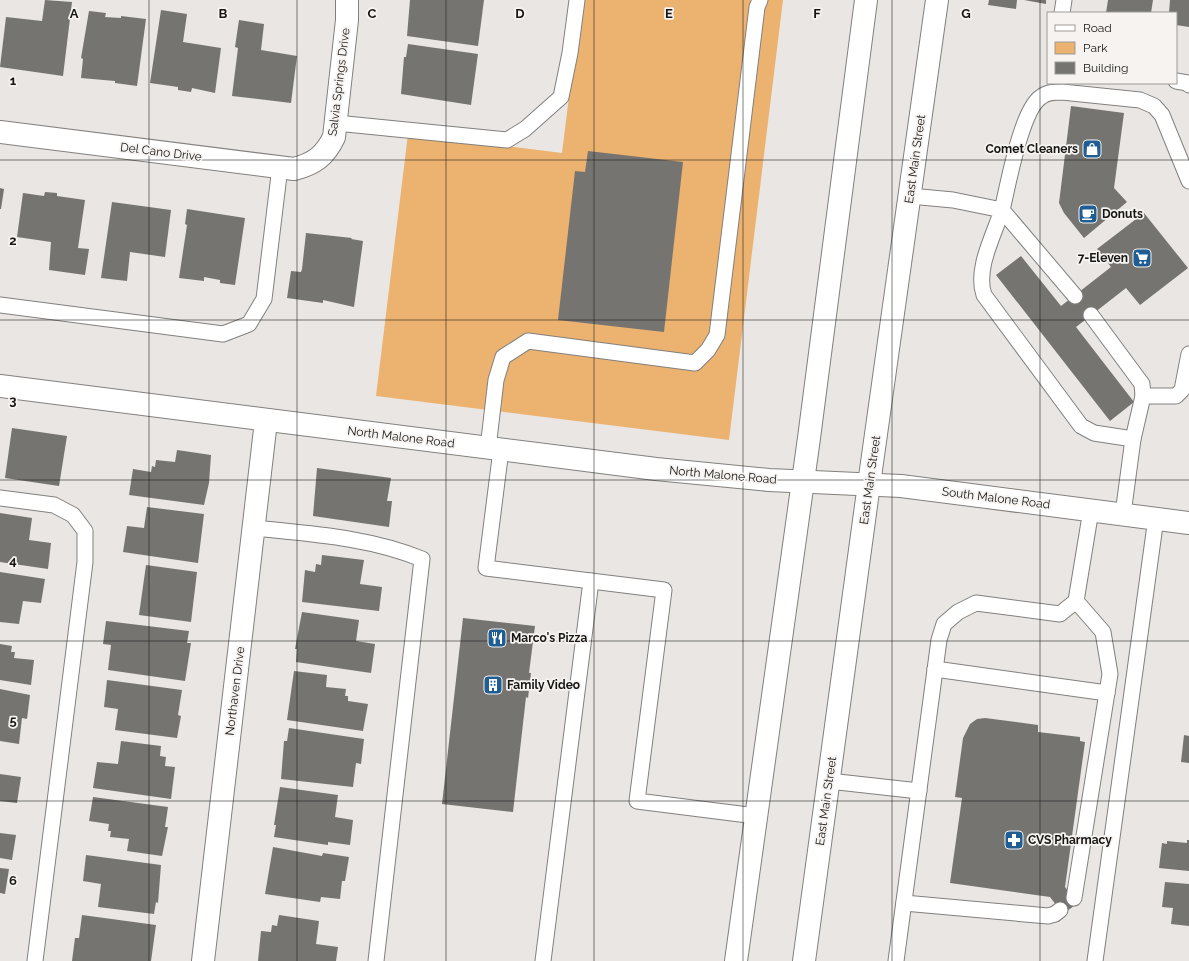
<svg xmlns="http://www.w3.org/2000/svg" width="1189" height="961" viewBox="0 0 1189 961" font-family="Raleway,sans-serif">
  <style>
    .green { fill: #ecb270 }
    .building { fill: #767471 }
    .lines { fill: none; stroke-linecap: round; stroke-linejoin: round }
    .lane-casing { stroke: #82807d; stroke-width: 17 }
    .street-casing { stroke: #82807d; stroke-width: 24 }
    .secondary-casing { stroke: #82807d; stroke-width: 24 }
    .lane { stroke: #fff; stroke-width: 15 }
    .street { stroke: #fff; stroke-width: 22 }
    .secondary { stroke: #fff; stroke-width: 22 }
    .grid { fill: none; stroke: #171615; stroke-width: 1; stroke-opacity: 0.55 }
    .labels { text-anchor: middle; stroke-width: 3.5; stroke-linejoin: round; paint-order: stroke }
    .street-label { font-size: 12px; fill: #171615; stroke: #f6f3f0 }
    .poi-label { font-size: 12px; font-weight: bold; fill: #171615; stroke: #f6f3f0; text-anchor: start }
    .grid-label { font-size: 13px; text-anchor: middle; font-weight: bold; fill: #171615; stroke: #f6f3f0; stroke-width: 3.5; stroke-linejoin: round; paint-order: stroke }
  </style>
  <rect width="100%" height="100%" fill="#e9e6e3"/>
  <!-- green -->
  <path class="green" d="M 581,0 L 783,0 L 729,440 L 376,396 L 408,134 L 562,153 Z"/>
  <!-- building -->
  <g class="building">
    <path d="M 45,0 L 72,2 L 63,76 L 0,67 L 6,17 L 42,21 Z"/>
    <path d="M 410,0 L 484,0 L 478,46 L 407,36 Z"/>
    <path d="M 989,0 L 1017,0 L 1016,9 L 988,5 Z"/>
    <path d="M 1024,0 L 1046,0 L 1046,4 Z"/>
    <path d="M 1108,0 L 1153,0 L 1151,13 L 1106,13 Z"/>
    <path d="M 1170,0 L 1189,0 L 1189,27 L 1176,25 L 1176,13 L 1169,13 Z"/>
    <path d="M 161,10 L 187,14 L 183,42 L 221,48 L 215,93 L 192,88 L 191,92 L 178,90 L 178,87 L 150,83 Z"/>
    <path d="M 89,11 L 106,13 L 105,17 L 121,18 L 121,16 L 146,19 L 137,86 L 115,83 L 115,81 L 81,78 L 83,59 L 81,58 Z"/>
    <path d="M 239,20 L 264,24 L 261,50 L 297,56 L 291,103 L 232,96 L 238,48 L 235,47 Z"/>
    <path d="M 408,44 L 478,54 L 471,105 L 401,94 L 404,57 L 406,57 Z"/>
    <path d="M 1071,106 L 1124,113 L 1114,188 L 1127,202 L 1084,238 L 1064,213 L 1059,203 Z"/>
    <path d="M 588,151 L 683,162 L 664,332 L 558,320 L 575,171 L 585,172 Z"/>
    <path d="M 0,188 L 4,189 L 1,209 L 0,209 Z"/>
    <path d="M 45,192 L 57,193 L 57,196 L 85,200 L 78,248 L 89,249 L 85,275 L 49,270 L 51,242 L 17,237 L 23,193 L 44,196 Z"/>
    <path d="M 112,202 L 171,210 L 165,257 L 130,252 L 127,281 L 101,278 Z"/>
    <path d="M 187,209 L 245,218 L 235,285 L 220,283 L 220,280 L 204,277 L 204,281 L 179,278 L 187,225 L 185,224 Z"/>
    <path d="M 1144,213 L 1188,268 L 1140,305 L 1126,288 L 1076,327 L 1134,402 L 1110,421 L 996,275 L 1021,256 L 1061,306 L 1111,267 L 1097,249 Z"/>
    <path d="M 306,233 L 352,238 L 351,239 L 363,241 L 354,307 L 323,300 L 323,303 L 287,298 L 291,271 L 301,272 L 302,269 Z"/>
    <path d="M 12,428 L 67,436 L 59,486 L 5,478 Z"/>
    <path d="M 177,450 L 211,455 L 209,483 L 204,505 L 129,495 L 133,469 L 151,472 L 152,466 L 155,467 L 156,460 L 175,462 Z"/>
    <path d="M 317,468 L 391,478 L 387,501 L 392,501 L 389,527 L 313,516 Z"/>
    <path d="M 147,507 L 204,514 L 198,563 L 123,552 L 127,526 L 144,528 Z"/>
    <path d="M 0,513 L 32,518 L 29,540 L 51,543 L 48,569 L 0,562 Z"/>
    <path d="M 322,555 L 364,560 L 360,584 L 382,587 L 379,611 L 302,602 L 305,570 L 315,572 L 316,564 L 321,565 Z"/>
    <path d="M 146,565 L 197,572 L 191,622 L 139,615 Z"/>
    <path d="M 0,572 L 45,579 L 41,603 L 23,601 L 19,624 L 0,622 Z"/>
    <path d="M 302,612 L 359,620 L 356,641 L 375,644 L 371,673 L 296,662 L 297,649 L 295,649 Z"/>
    <path d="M 463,618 L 535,626 L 529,673 L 531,673 L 528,698 L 526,697 L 513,812 L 442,804 Z"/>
    <path d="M 106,621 L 189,631 L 187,643 L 191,643 L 185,681 L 108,670 L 111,645 L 103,644 Z"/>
    <path d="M 0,644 L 12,646 L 11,652 L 15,652 L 14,658 L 34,660 L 31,685 L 0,680 Z"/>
    <path d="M 294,671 L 327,675 L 326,687 L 346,689 L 345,696 L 348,696 L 348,701 L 368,704 L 363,731 L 287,720 Z"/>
    <path d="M 107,680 L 182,690 L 178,715 L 181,716 L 177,738 L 115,730 L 118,709 L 104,707 Z"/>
    <path d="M 0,689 L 30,695 L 27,719 L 22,718 L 19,744 L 0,741 Z"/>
    <path d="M 985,718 L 1038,725 L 1038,732 L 1080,737 L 1080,741 L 1085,742 L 1065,887 L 1078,903 L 1063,914 L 1050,897 L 950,883 L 962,798 L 955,797 L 963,738 L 970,724 L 977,719 Z"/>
    <path d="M 289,728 L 364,739 L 361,764 L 356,763 L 353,787 L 281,779 L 284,741 L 287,741 Z"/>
    <path d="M 1184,735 L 1189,736 L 1189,763 L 1181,762 Z"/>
    <path d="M 121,741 L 161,746 L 160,756 L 166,757 L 165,766 L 175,767 L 171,799 L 93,788 L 97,762 L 118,764 Z"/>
    <path d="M 0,774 L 21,777 L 17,803 L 0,801 Z"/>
    <path d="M 280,787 L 338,795 L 335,817 L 353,820 L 350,845 L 328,842 L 328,845 L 274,837 L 276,825 L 274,825 Z"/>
    <path d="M 93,797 L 168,807 L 165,827 L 168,827 L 162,856 L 127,851 L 129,839 L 110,837 L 111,831 L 108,831 L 109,824 L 89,821 Z"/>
    <path d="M 0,833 L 16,835 L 12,860 L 0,858 Z"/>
    <path d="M 1187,840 L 1189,840 L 1189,871 L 1159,868 L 1162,843 L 1167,844 L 1167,841 L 1187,843 Z"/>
    <path d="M 273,847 L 322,856 L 323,853 L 349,857 L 345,881 L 342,881 L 340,899 L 321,897 L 320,902 L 265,894 Z"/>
    <path d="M 86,855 L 161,865 L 158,903 L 156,902 L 154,914 L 98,907 L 101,884 L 83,881 Z"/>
    <path d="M 0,868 L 9,869 L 5,894 L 0,893 Z"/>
    <path d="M 1165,882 L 1189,884 L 1189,926 L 1171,924 L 1173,908 L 1162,907 Z"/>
    <path d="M 82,915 L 156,925 L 151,961 L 72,961 L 75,938 L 79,938 Z"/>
    <path d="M 279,915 L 319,921 L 316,944 L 338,947 L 336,961 L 258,961 L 261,931 L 271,932 L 272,925 L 277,926 Z"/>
  </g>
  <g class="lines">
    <!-- lane casing -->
    <g class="lane-casing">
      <g id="lane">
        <path d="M 1062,13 L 1064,0"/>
        <path d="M 1176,81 L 1188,83 L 1189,85"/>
        <path d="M 336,123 L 507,140 L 525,129 L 561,97 L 570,53 L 577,0"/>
        <path d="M 910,196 L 953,200 L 1002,210 C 994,235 975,269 984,295 L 1081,426 L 1094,433 L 1133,439 L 1123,514"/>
        <path d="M 1075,296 L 1002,210 C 1008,186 1021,110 1041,97 C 1047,92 1054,92 1062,92 L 1140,100 L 1154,106 L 1162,115 L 1189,181"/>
        <path d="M 0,305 L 223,334 L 249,324 L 264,299 L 280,167"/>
        <path d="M 1091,315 L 1142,384 L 1143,396 L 1133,439"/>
        <path d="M 1143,396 L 1176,396 L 1182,390 L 1189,354"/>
        <path d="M 488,448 L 496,380 L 503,357 L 528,341 L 695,363 L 708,350 L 717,335 L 757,7 L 760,0"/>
        <path d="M 501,450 L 486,568 L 664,590 L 637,801 L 756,816"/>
        <path d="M 0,498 L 54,505 L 73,515 L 85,531 L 85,562 L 35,961"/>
        <path d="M 254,528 C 311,534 368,537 422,559 L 376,961"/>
        <path d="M 935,669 L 1107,693"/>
        <path d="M 829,781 L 919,791"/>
        <path d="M 1074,898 L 1110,674 L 1103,632 L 1076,601 L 1091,510"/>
        <path d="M 904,903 L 1048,916 L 1055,914 L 1060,910"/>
        <path d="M 543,961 L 591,581"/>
        <path d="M 896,961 L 939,640 L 944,624 L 958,612 L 976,603 L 1060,614 L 1076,601"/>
        <path d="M 1095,961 L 1156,518"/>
      </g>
    </g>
    <!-- street casing -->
    <g class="street-casing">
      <g id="street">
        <path d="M 0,132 L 294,169 C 314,164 325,156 334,137 L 347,20 L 347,0"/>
        <path d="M 203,961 L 266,421"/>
      </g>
    </g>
    <!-- secondary casing -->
    <g class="secondary-casing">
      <g id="secondary">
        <path d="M 0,386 L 656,469 L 769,480 L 901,486 L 1189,523"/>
        <path d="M 736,961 L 809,438 L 866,0"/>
        <path d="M 804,961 L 869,484 L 937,0"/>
      </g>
    </g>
    <!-- lane -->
    <use href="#lane" class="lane"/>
    <!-- street -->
    <use href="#street" class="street"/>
    <!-- secondary -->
    <use href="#secondary" class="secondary"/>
  </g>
  <!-- grid -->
  <path class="grid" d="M 149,0 L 149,961M 297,0 L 297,961M 446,0 L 446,961M 594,0 L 594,961M 743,0 L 743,961M 892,0 L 892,961M 1040,0 L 1040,961M 0,160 L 1189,160M 0,320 L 1189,320M 0,480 L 1189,480M 0,641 L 1189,641M 0,801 L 1189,801"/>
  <!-- icons -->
  <defs>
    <g id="shop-square" transform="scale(1)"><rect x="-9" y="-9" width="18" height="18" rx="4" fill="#1f5d93" stroke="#f6f3f0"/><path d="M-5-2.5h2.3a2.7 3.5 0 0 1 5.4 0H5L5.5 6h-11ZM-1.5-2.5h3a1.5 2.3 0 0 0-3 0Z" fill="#fff"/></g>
    <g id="cafe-square" transform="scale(1)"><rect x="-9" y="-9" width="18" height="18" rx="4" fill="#1f5d93" stroke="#f6f3f0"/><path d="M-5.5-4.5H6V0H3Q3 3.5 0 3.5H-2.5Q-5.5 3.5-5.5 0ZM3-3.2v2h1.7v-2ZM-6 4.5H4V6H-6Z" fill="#fff"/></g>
    <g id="supermarket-square" transform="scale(1)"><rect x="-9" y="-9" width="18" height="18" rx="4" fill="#1f5d93" stroke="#f6f3f0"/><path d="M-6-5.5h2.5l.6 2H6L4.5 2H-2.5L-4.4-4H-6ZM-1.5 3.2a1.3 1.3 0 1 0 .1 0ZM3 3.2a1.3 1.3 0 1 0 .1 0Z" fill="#fff"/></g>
    <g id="restaurant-square" transform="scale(1)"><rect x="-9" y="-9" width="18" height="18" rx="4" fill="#1f5d93" stroke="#f6f3f0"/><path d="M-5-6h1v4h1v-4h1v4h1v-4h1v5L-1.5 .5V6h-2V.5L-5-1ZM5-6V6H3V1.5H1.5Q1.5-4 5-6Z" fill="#fff"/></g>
    <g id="building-square" transform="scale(1)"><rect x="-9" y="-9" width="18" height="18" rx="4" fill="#1f5d93" stroke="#f6f3f0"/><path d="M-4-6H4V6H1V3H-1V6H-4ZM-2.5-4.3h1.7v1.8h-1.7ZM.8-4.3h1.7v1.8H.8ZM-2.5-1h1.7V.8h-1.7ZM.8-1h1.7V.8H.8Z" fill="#fff"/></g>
    <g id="pharmacy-square" transform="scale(1)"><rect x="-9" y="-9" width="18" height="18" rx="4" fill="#1f5d93" stroke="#f6f3f0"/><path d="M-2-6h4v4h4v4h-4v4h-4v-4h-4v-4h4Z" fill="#fff"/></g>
  </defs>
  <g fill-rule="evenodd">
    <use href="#shop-square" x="1092" y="149"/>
    <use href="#cafe-square" x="1088" y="214"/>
    <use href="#supermarket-square" x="1142" y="258"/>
    <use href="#restaurant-square" x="497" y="638"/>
    <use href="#building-square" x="493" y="685"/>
    <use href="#pharmacy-square" x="1014" y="840"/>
  </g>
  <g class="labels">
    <!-- street labels -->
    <g class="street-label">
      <text transform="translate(339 82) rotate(-83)" y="4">Salvia Springs Drive</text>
      <text transform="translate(161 152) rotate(7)" y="4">Del Cano Drive</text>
      <text transform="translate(915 159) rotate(-82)" y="4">East Main Street</text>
      <text transform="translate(401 437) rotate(7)" y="4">North Malone Road</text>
      <text transform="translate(723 475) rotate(5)" y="4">North Malone Road</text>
      <text transform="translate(870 480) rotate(-82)" y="4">East Main Street</text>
      <text transform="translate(996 498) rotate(7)" y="4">South Malone Road</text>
      <text transform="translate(235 691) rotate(-83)" y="4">Northaven Drive</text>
      <text transform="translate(826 801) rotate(-82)" y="4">East Main Street</text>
    </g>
    <!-- poi labels -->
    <g class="poi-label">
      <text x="1078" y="153" text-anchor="end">Comet Cleaners</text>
      <text x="1102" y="218">Donuts</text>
      <text x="1128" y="262" text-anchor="end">7-Eleven</text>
      <text x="511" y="642">Marco's Pizza</text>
      <text x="507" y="689">Family Video</text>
      <text x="1028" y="844">CVS Pharmacy</text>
    </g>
  </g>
  <g class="grid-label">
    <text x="74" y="18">A</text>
    <text x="223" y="18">B</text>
    <text x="372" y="18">C</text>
    <text x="520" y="18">D</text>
    <text x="669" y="18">E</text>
    <text x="817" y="18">F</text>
    <text x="966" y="18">G</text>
    <text x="13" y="85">1</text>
    <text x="13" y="245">2</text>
    <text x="13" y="405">3</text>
    <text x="13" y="565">4</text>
    <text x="13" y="725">5</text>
    <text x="13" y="885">6</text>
  </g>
  <!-- legend -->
  <rect x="1047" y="12" width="130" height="72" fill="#f6f3f0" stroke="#9d9b98"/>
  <rect x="1055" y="25" width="20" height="6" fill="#ffffff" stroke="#9d9b98"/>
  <text x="1083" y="32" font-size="12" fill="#171615">Road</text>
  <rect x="1055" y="42" width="20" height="12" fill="#ecb270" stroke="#9d9b98"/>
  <text x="1083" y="52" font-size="12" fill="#171615">Park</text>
  <rect x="1055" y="62" width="20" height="12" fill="#767471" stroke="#9d9b98"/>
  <text x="1083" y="72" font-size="12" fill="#171615">Building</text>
</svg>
